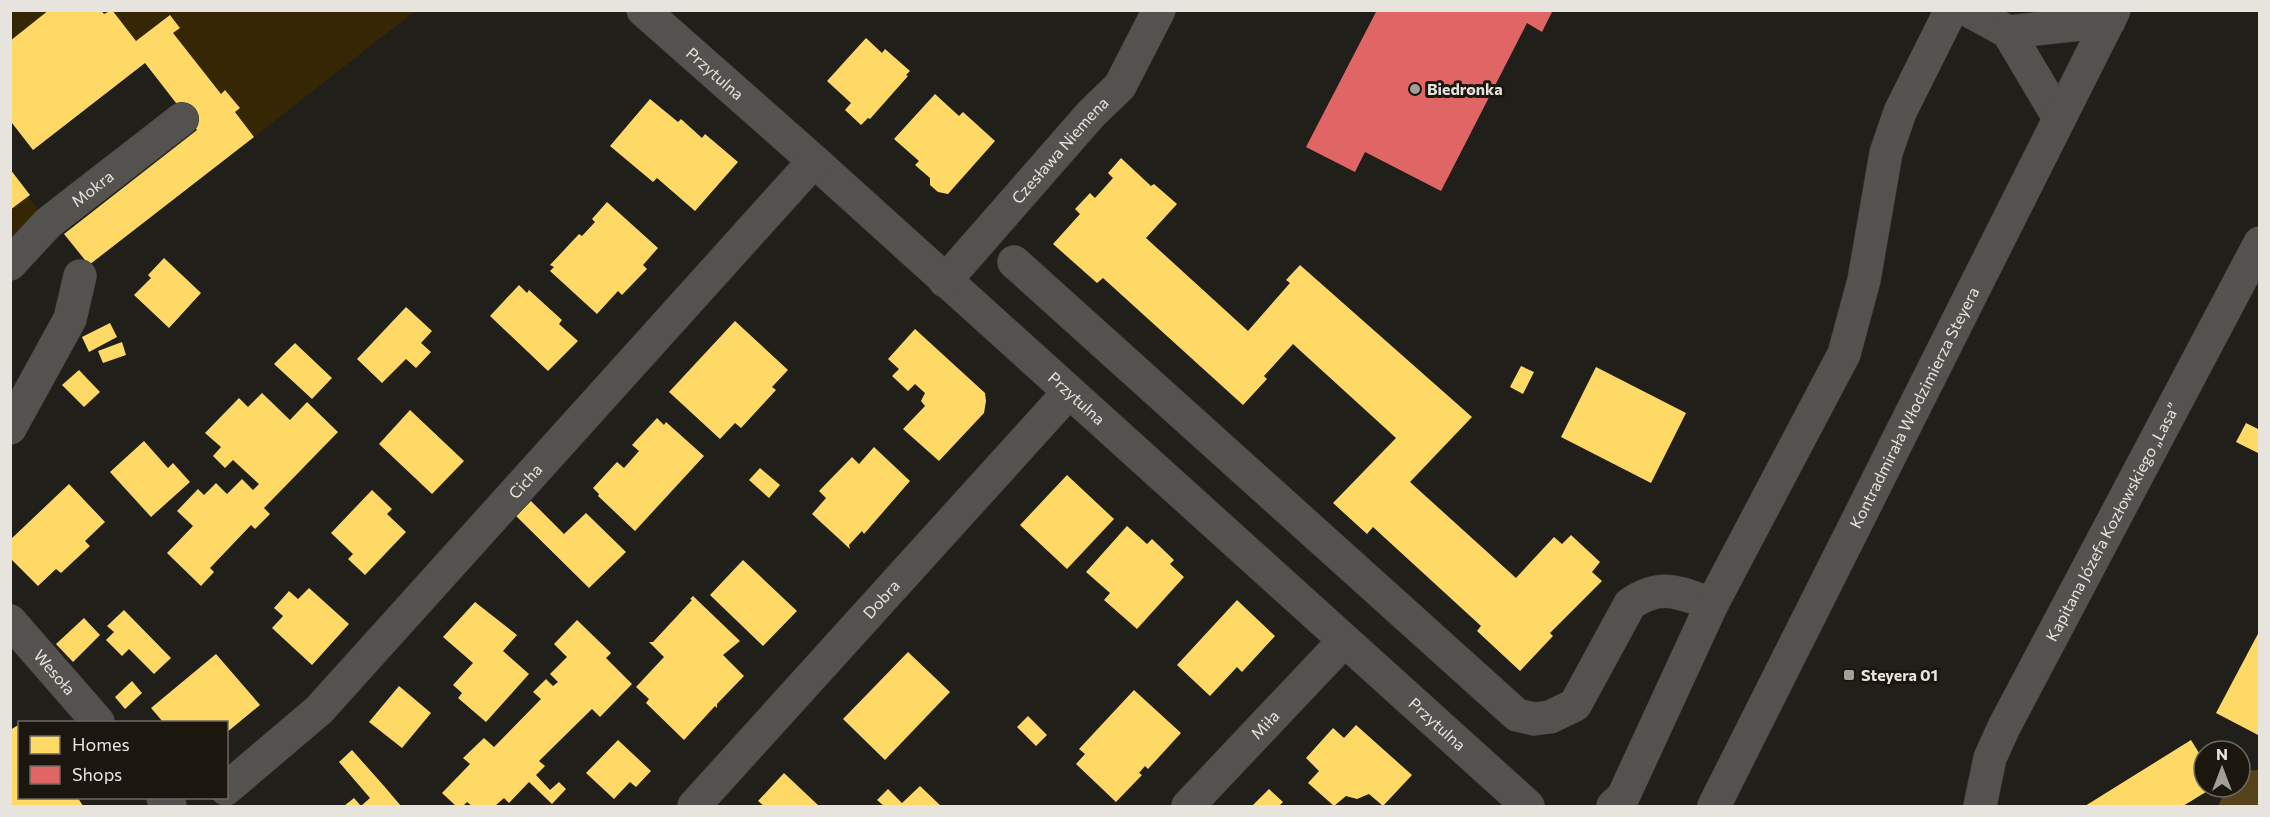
<svg xmlns="http://www.w3.org/2000/svg" width="2270" height="817" viewBox="0 0 2270 817" font-family="Commissioner,sans-serif">
  <style>
    .green { fill: #362704 }
    .forest { fill: #54421b }
    .homes { fill: #ffd966 }
    .shops { fill: #e06666 }
    .lines { fill: none; stroke-linecap: round; stroke-linejoin: round }
    .minor-casing { stroke: #3a3935; stroke-width: 34 }
    .minor { stroke: #54524f; stroke-width: 33 }
    .poi-dot { fill: #a29f99; stroke: #1b160e; stroke-width: 2 }
    .labels { text-anchor: middle; stroke-width: 6; stroke-linejoin: round; paint-order: stroke }
    .street-label { font-size: 16px; fill: #e7e4de; stroke: #1b160e }
    .poi-label { font-size: 16px; font-weight: bold; fill: #e7e4de; stroke: #1b160e; text-anchor: start }
  </style>
  <rect width="100%" height="100%" fill="#211f1a"/>
  <!-- green -->
  <g class="green">
    <path d="M 11,11 L 49,11 L 11,41 Z"/>
    <path d="M 112,11 L 415,10 L 415,11 L 254,137 L 235,112 L 240,108 L 226,90 L 221,94 L 173,33 L 180,27 L 170,15 L 136,41 Z"/>
    <path d="M 28,196 L 44,217 L 11,243 L 11,210 Z"/>
  </g>
  <!-- forest -->
  <path class="forest" d="M 2259,770 L 2259,806 L 2218,806 L 2227,787 L 2240,787 L 2240,771 Z"/>
  <!-- homes -->
  <g class="homes">
    <path d="M 49,10 L 101,10 L 104,14 L 112,10 L 136,41 L 170,15 L 180,28 L 173,33 L 221,94 L 225,90 L 240,108 L 235,112 L 254,137 L 89,265 L 64,234 L 197,130 L 145,63 L 33,150 L 12,123 L 10,125 L 10,41 Z"/>
    <path d="M 866,38 L 882,53 L 885,49 L 910,71 L 906,75 L 908,76 L 870,119 L 868,118 L 861,125 L 845,110 L 851,103 L 827,81 Z"/>
    <path d="M 935,94 L 959,116 L 963,112 L 995,141 L 948,194 L 938,192 L 930,185 L 930,178 L 915,165 L 919,161 L 894,139 Z"/>
    <path d="M 650,99 L 678,122 L 681,119 L 702,138 L 705,134 L 738,162 L 695,211 L 657,178 L 653,182 L 610,146 Z"/>
    <path d="M 1121,158 L 1151,186 L 1154,184 L 1177,204 L 1146,238 L 1248,331 L 1290,283 L 1286,280 L 1300,265 L 1472,417 L 1410,482 L 1516,578 L 1554,537 L 1562,544 L 1571,535 L 1600,562 L 1592,572 L 1602,581 L 1550,633 L 1553,636 L 1520,671 L 1477,631 L 1481,626 L 1373,527 L 1367,534 L 1333,503 L 1396,438 L 1293,344 L 1264,376 L 1267,379 L 1243,405 L 1103,278 L 1097,283 L 1053,244 L 1080,214 L 1075,209 L 1090,193 L 1095,198 L 1113,178 L 1108,173 Z"/>
    <path d="M 10,169 L 30,195 L 10,210 Z"/>
    <path d="M 607,202 L 658,248 L 643,265 L 647,269 L 622,295 L 618,291 L 597,314 L 550,271 L 554,267 L 550,265 L 579,234 L 582,236 L 595,222 L 592,219 Z"/>
    <path d="M 164,258 L 201,293 L 169,328 L 134,295 L 151,278 L 148,275 Z"/>
    <path d="M 519,285 L 527,293 L 529,290 L 562,320 L 559,324 L 578,341 L 548,371 L 490,316 Z"/>
    <path d="M 406,307 L 432,331 L 421,343 L 431,352 L 416,368 L 406,359 L 382,383 L 357,359 Z"/>
    <path d="M 735,321 L 788,370 L 772,387 L 776,390 L 741,428 L 735,423 L 720,439 L 669,392 Z"/>
    <path d="M 110,323 L 117,337 L 89,352 L 82,337 Z"/>
    <path d="M 915,329 L 985,393 L 986,401 L 984,413 L 939,461 L 903,429 L 925,406 L 921,401 L 925,393 L 915,384 L 908,391 L 892,376 L 899,369 L 888,359 Z"/>
    <path d="M 122,342 L 126,355 L 103,363 L 98,351 Z"/>
    <path d="M 295,343 L 332,378 L 312,399 L 274,364 Z"/>
    <path d="M 1521,366 L 1534,372 L 1523,394 L 1510,387 Z"/>
    <path d="M 1596,367 L 1686,413 L 1651,483 L 1561,437 Z"/>
    <path d="M 79,370 L 100,392 L 84,407 L 62,385 Z"/>
    <path d="M 262,393 L 290,420 L 307,402 L 338,432 L 264,508 L 270,514 L 255,529 L 251,525 L 210,568 L 214,572 L 201,586 L 167,553 L 193,526 L 177,511 L 198,489 L 204,495 L 216,483 L 227,494 L 242,479 L 253,490 L 259,484 L 233,460 L 225,468 L 213,456 L 221,447 L 205,433 L 239,398 L 248,407 Z"/>
    <path d="M 410,410 L 464,461 L 432,494 L 379,444 Z"/>
    <path d="M 657,418 L 664,425 L 666,422 L 704,456 L 635,531 L 598,496 L 599,494 L 593,488 L 617,462 L 624,468 L 639,451 L 632,445 Z"/>
    <path d="M 2246,423 L 2260,430 L 2260,454 L 2236,442 Z"/>
    <path d="M 144,441 L 168,468 L 173,463 L 190,482 L 151,517 L 110,472 Z"/>
    <path d="M 874,447 L 910,481 L 864,534 L 862,531 L 849,545 L 850,549 L 812,514 L 826,498 L 819,491 L 852,457 L 859,464 Z"/>
    <path d="M 760,468 L 780,485 L 769,498 L 749,480 Z"/>
    <path d="M 1067,475 L 1114,519 L 1067,569 L 1020,525 Z"/>
    <path d="M 69,484 L 105,522 L 85,541 L 90,546 L 61,573 L 56,569 L 38,586 L 10,558 L 10,540 Z"/>
    <path d="M 372,490 L 392,509 L 387,514 L 406,532 L 365,575 L 348,559 L 353,554 L 331,533 Z"/>
    <path d="M 531,501 L 564,534 L 586,513 L 626,552 L 589,588 L 516,516 Z"/>
    <path d="M 1127,526 L 1147,544 L 1152,539 L 1174,560 L 1170,564 L 1184,577 L 1137,629 L 1104,600 L 1110,593 L 1086,572 Z"/>
    <path d="M 743,560 L 797,611 L 763,646 L 710,595 Z"/>
    <path d="M 309,588 L 349,624 L 312,665 L 272,628 L 283,616 L 274,608 L 289,591 L 298,599 Z"/>
    <path d="M 693,596 L 740,641 L 723,655 L 744,676 L 717,704 L 717,708 L 715,706 L 684,740 L 646,703 L 649,699 L 636,687 L 664,657 L 649,642 L 653,642 L 692,600 L 690,599 Z"/>
    <path d="M 1237,600 L 1275,636 L 1242,672 L 1237,667 L 1210,696 L 1177,665 Z"/>
    <path d="M 475,602 L 517,635 L 503,651 L 529,674 L 486,722 L 458,698 L 462,693 L 453,685 L 473,663 L 443,637 Z"/>
    <path d="M 124,610 L 171,658 L 154,674 L 129,649 L 122,656 L 106,640 L 114,632 L 107,626 Z"/>
    <path d="M 84,618 L 100,635 L 73,662 L 56,644 Z"/>
    <path d="M 577,620 L 611,653 L 606,658 L 632,684 L 600,717 L 592,709 L 539,761 L 545,766 L 536,775 L 550,790 L 559,782 L 566,789 L 552,804 L 529,782 L 509,803 L 504,798 L 495,806 L 472,806 L 467,802 L 463,806 L 456,806 L 442,793 L 470,764 L 463,758 L 484,738 L 494,747 L 541,699 L 533,692 L 546,679 L 553,686 L 558,682 L 550,674 L 567,657 L 554,644 Z"/>
    <path d="M 2260,630 L 2260,736 L 2216,713 Z"/>
    <path d="M 908,652 L 950,692 L 885,760 L 843,719 Z"/>
    <path d="M 216,654 L 260,705 L 226,733 L 226,722 L 163,722 L 151,708 Z"/>
    <path d="M 132,681 L 142,693 L 125,709 L 115,697 Z"/>
    <path d="M 399,686 L 431,713 L 402,748 L 369,722 Z"/>
    <path d="M 1134,690 L 1181,733 L 1148,769 L 1145,766 L 1139,773 L 1142,775 L 1116,802 L 1076,764 L 1085,754 L 1079,749 Z"/>
    <path d="M 1028,716 L 1047,735 L 1036,746 L 1017,727 Z"/>
    <path d="M 20,724 L 20,798 L 78,798 L 83,806 L 10,806 L 10,730 Z"/>
    <path d="M 1356,725 L 1412,775 L 1383,806 L 1369,794 L 1357,799 L 1346,796 L 1334,806 L 1308,783 L 1319,771 L 1306,758 L 1333,728 L 1344,738 Z"/>
    <path d="M 618,740 L 651,771 L 636,787 L 630,782 L 614,799 L 586,773 Z"/>
    <path d="M 2191,740 L 2204,761 L 2204,787 L 2214,787 L 2183,806 L 2085,806 Z"/>
    <path d="M 352,750 L 384,786 L 401,806 L 344,806 L 354,798 L 361,806 L 370,798 L 339,762 Z"/>
    <path d="M 784,773 L 819,806 L 764,806 L 758,801 Z"/>
    <path d="M 920,786 L 941,806 L 884,806 L 877,800 L 888,789 L 902,803 Z"/>
    <path d="M 1269,789 L 1283,802 L 1279,806 L 1252,806 Z"/>
  </g>
  <!-- shops -->
  <path class="shops" d="M 1377,10 L 1553,10 L 1542,32 L 1527,23 L 1441,191 L 1365,152 L 1355,172 L 1306,147 Z"/>
  <g class="lines">
    <!-- minor casing -->
    <g class="minor-casing">
      <g id="minor">
        <path id="s1" d="M 643,10 L 814,161 L 1528,806"/>
        <path d="M 1968,10 L 2008,32 L 2059,118"/>
        <path d="M 2008,32 L 2109,21"/>
        <path d="M 1014,262 L 1517,715 L 1534,719 L 1550,717 L 1575,705 L 1630,604 C 1662,582 1679,593 1712,604"/>
        <path id="s2" d="M 10,264 L 48,223 L 182,119"/>
        <path id="s3" d="M 945,281 L 1091,114 L 1120,86 L 1159,10"/>
        <path d="M 10,428 L 70,319 L 80,276"/>
        <path id="s4" d="M 10,621 L 98,722"/>
        <path id="s5" d="M 226,789 L 319,710 L 814,161"/>
        <path d="M 163,798 L 170,806"/>
        <path id="s6" d="M 694,806 L 1069,392"/>
        <path id="s7" d="M 1188,806 L 1343,642"/>
        <path d="M 1613,806 L 1623,797 L 1712,604 L 1844,354 L 1864,280 L 1886,153 L 1900,112 L 1951,10"/>
        <path id="s8" d="M 1714,806 L 2114,10"/>
        <path id="s9" d="M 1980,806 L 1990,758 L 2004,727 L 2260,243"/>
      </g>
    </g>
    <!-- minor -->
    <use href="#minor" class="minor"/>
  </g>
  <!-- markers -->
  <g class="poi-dot">
    <circle cx="1415" cy="89" r="6"/>
    <rect x="1843" y="669" width="12" height="12" rx="3"/>
  </g>
  <g class="labels">
    <!-- street labels -->
    <g class="street-label">
      <text dy="6" stroke="none"><textPath href="#s1" startOffset="96">Przytulna</textPath></text>
      <text dy="6" stroke="none"><textPath href="#s3" startOffset="174">Czesława Niemena</textPath></text>
      <text dy="6" stroke="none"><textPath href="#s2" startOffset="112">Mokra</textPath></text>
      <text dy="6" stroke="none"><textPath href="#s1" startOffset="582">Przytulna</textPath></text>
      <text dy="6" stroke="none"><textPath href="#s8" startOffset="446">Kontradmirała Włodzimierza Steyera</textPath></text>
      <text dy="6" stroke="none"><textPath href="#s5" startOffset="430">Cicha</textPath></text>
      <text dy="6" stroke="none"><textPath href="#s9" startOffset="315">Kapitana Józefa Kozłowskiego „Lasa”</textPath></text>
      <text dy="6" stroke="none"><textPath href="#s6" startOffset="279">Dobra</textPath></text>
      <text dy="6" stroke="none"><textPath href="#s4" startOffset="68">Wesoła</textPath></text>
      <text dy="6" stroke="none"><textPath href="#s7" startOffset="112">Miła</textPath></text>
      <text dy="6" stroke="none"><textPath href="#s1" startOffset="1068">Przytulna</textPath></text>
    </g>
    <!-- poi labels -->
    <g class="poi-label">
      <text x="1427" y="95">Biedronka</text>
      <text x="1861" y="681">Steyera 01</text>
    </g>
  </g>
  <!-- border -->
  <rect width="2270" height="817" fill="none" stroke="#e7e4de" stroke-width="24"/>
  <!-- legend -->
  <rect x="18" y="721" width="210" height="78" fill="#1b160e" stroke="#6d6861" stroke-width="1.5"/>
  <rect x="30" y="736" width="30" height="18" fill="#ffd966" stroke="#6d6861" stroke-width="1.5"/>
  <text x="72" y="751" font-size="18" fill="#e7e4de">Homes</text>
  <rect x="30" y="766" width="30" height="18" fill="#e06666" stroke="#6d6861" stroke-width="1.5"/>
  <text x="72" y="781" font-size="18" fill="#e7e4de">Shops</text>
  <!-- north arrow -->
  <g transform="translate(2222 769)"><circle r="28" fill="#1b160e" stroke="#6d6861" stroke-width="1.5"/>
  <path d="M0-4.5L10 22L0 15L-10 22Z" fill="#a29f99"/>
  <text y="-9" font-size="16" font-weight="bold" text-anchor="middle" fill="#e7e4de">N</text>
  </g>
</svg>
